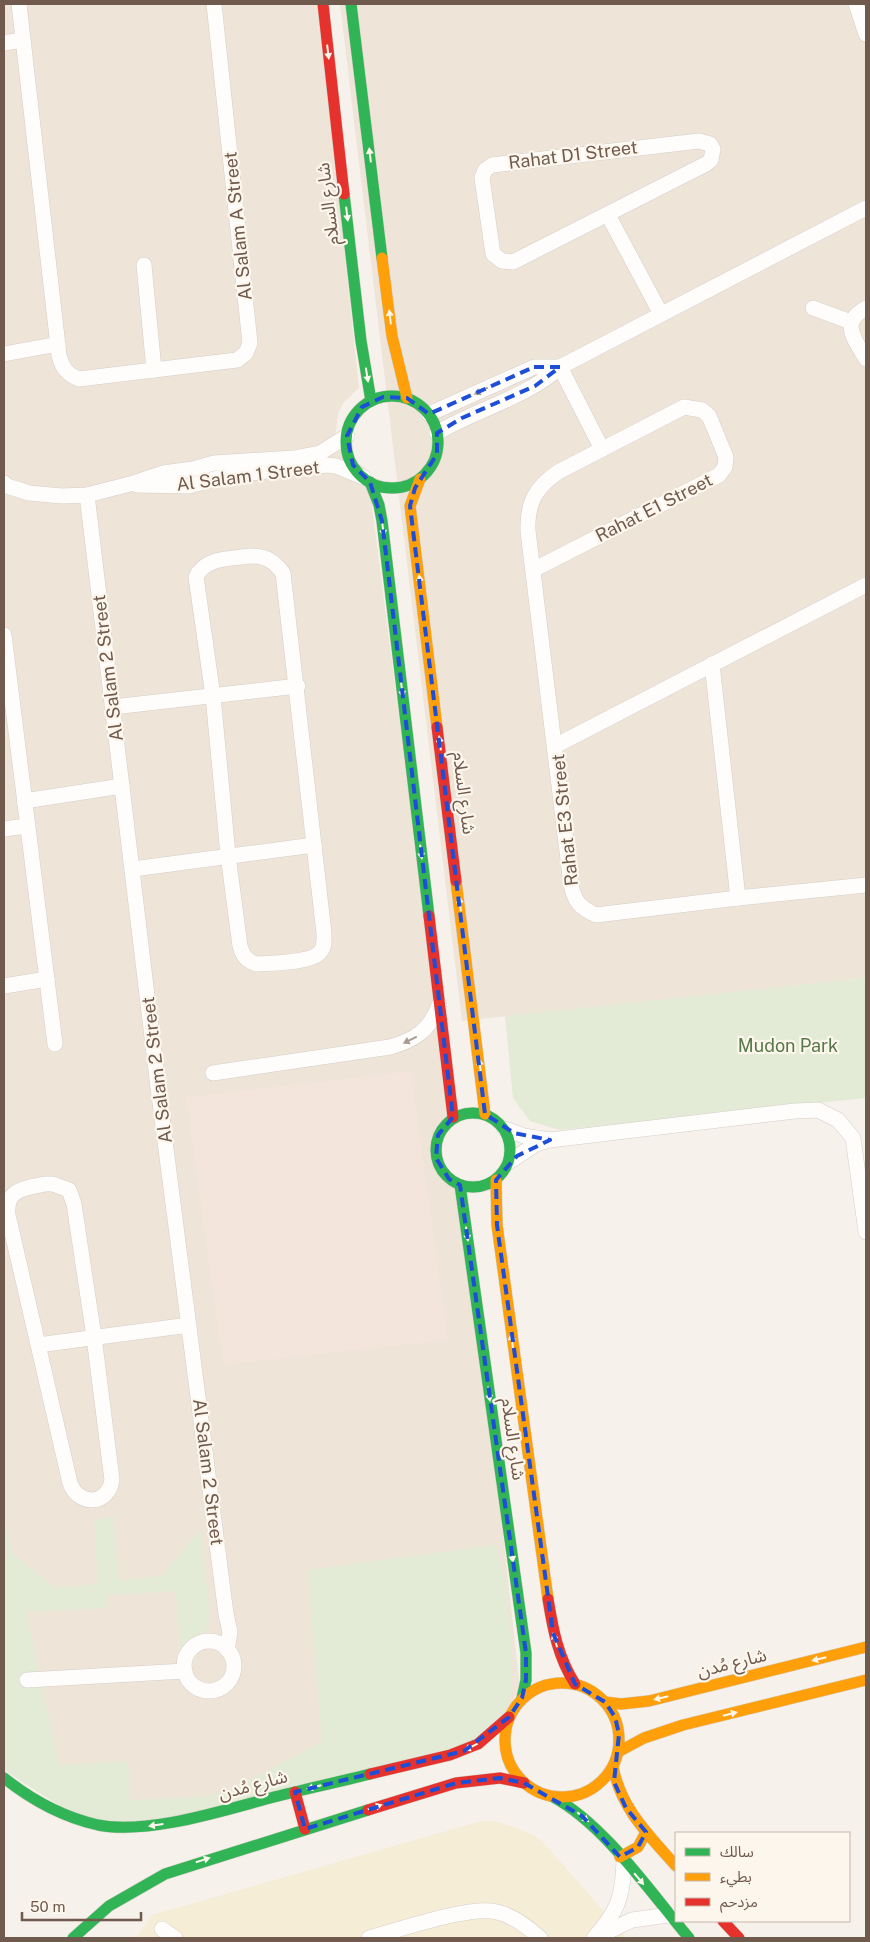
<svg xmlns="http://www.w3.org/2000/svg" width="870" height="1942" viewBox="0 0 870 1942" font-family="'Public Sans','Noto Sans Arabic',sans-serif">
  <style>
    .residential { fill: #eee4d8 }
    .commercial { fill: #f3e4dc }
    .green { fill: #e3ebd6 }
    .sand { fill: #f5edd5 }
    .lines { fill: none; stroke-linecap: round; stroke-linejoin: round }
    .street-casing { stroke: #d5cec9; stroke-width: 16 }
    .fast-casing { stroke: #d4cdc6; stroke-width: 12 }
    .slow-casing { stroke: #d4cdc6; stroke-width: 12 }
    .jam-casing { stroke: #d4cdc6; stroke-width: 12 }
    .street { stroke: #fefdfc; stroke-width: 15 }
    .fast { stroke: #30b455; stroke-width: 11 }
    .slow { stroke: #ff9f0a; stroke-width: 11 }
    .jam { stroke: #e5322d; stroke-width: 11 }
    .oneway { fill: #fdf6ec }
    .oneway2 { fill: #a99b94 }
    .marked { fill: none; stroke: #1d4ed8; stroke-width: 4; stroke-dasharray: 10 6; stroke-linejoin: round }
    .labels { text-anchor: middle; stroke-width: 4.5; stroke-linejoin: round; paint-order: stroke }
    .street-label { font-size: 18px; fill: #705a4e; stroke: #fdf6ec }
    .park-label { font-size: 18px; fill: #587a4a; stroke: #fdf6ec }
  </style>
  <rect width="100%" height="100%" fill="#f6f1ea"/>
  <!-- residential -->
  <g class="residential">
    <path d="M 4,4 L 318,4 L 359,388 L 344,402 L 338,413 L 335,440 L 339,451 L 364,467 L 367,486 L 370,491 L 450,1115 L 435,1132 L 431,1145 L 433,1166 L 450,1186 L 456,1189 L 496,1472 L 520,1688 L 505,1714 L 176,1816 L 4,1770 Z"/>
    <path d="M 340,4 L 866,4 L 866,978 L 462,1021 Z"/>
  </g>
  <!-- commercial -->
  <path class="commercial" d="M 411,1071 L 448,1340 L 223,1365 L 186,1097 Z"/>
  <!-- green -->
  <g class="green">
    <path d="M 866,978 L 866,1098 L 559,1130 L 530,1121 L 513,1098 L 505,1016 Z"/>
    <path d="M 4,1516 L 12,1553 L 56,1588 L 98,1584 L 94,1520 L 113,1517 L 119,1580 L 161,1576 L 201,1529 L 210,1617 L 206,1631 L 180,1650 L 176,1591 L 107,1595 L 107,1608 L 26,1612 L 59,1765 L 128,1761 L 130,1800 L 201,1797 L 230,1791 L 322,1741 L 307,1570 L 495,1545 C 507,1569 519,1681 508,1705 C 502,1718 492,1729 483,1740 L 184,1821 L 83,1821 L 4,1770 Z"/>
  </g>
  <!-- sand -->
  <path class="sand" d="M 482,1821 L 495,1821 L 519,1829 L 537,1837 L 551,1851 L 627,1938 L 136,1938 L 152,1915 Z"/>
  <g class="lines">
    <!-- street casing -->
    <g class="street-casing">
      <g id="street">
        <path d="M 19,4 L 59,355 C 62,368 67,374 79,379 L 237,360 L 246,353 L 250,343 L 214,4"/>
        <path d="M 856,4 L 866,34"/>
        <path d="M 4,43 L 22,40"/>
        <path d="M 699,141 L 710,144 L 713,149 L 711,160 L 706,164 L 513,262 L 502,261 L 493,254 L 482,178 L 485,170 L 492,165 Z"/>
        <path d="M 608,215 L 661,314"/>
        <path d="M 144,265 L 154,370"/>
        <path d="M 813,308 L 851,322"/>
        <path d="M 866,308 C 839,323 855,339 866,359"/>
        <path d="M 4,354 L 58,344"/>
        <path d="M 560,367 L 602,449"/>
        <path d="M 429,414 L 534,367 L 560,367"/>
        <path d="M 437,433 C 477,409 526,398 560,367 L 866,208"/>
        <path d="M 4,483 L 7,486 L 29,493 L 62,496 L 87,495 L 130,484 L 163,473 L 193,469 L 214,463 L 294,458 L 320,453 L 347,436"/>
        <path d="M 137,485 L 189,486 L 218,478 L 266,471 L 327,465 L 336,466 L 363,477"/>
        <path d="M 87,495 L 158,1087 L 226,1614 L 230,1632 L 227,1650"/>
        <path d="M 250,556 C 266,556 273,560 283,573 L 324,933 C 324,940 325,947 320,952 C 312,963 270,963 256,964 C 246,960 243,956 240,946 L 228,855 L 213,696 L 196,577 C 205,557 230,559 250,556 Z"/>
        <path d="M 533,570 L 719,475 L 725,467 L 726,457 L 709,416 L 702,410 L 684,407 L 558,472 C 535,488 527,503 528,531 L 571,884 C 574,901 580,908 596,915 L 738,898 L 866,885"/>
        <path d="M 4,635 L 55,1044"/>
        <path d="M 712,664 L 738,898"/>
        <path d="M 113,707 L 298,686"/>
        <path d="M 555,746 L 866,585"/>
        <path d="M 24,801 L 122,786"/>
        <path d="M 4,829 L 27,826"/>
        <path d="M 133,869 L 314,845"/>
        <path d="M 4,986 L 47,979"/>
        <path d="M 213,1073 L 390,1047 C 415,1040 430,1030 439,1005"/>
        <path d="M 505,1129 L 524,1136 L 550,1140 L 795,1111 L 818,1110 L 838,1120 L 853,1138 L 866,1232"/>
        <path d="M 509,1162 L 536,1144 L 546,1141"/>
        <path d="M 45,1184 L 53,1184 L 69,1190 L 74,1204 L 94,1337 L 112,1480 C 108,1506 78,1506 70,1483 L 8,1215 C 5,1189 25,1188 45,1184 Z"/>
        <path d="M 38,1345 L 189,1325"/>
        <circle cx="209" cy="1666" r="25"/>
        <path d="M 27,1680 L 185,1671"/>
        <path d="M 162,1929 L 175,1938"/>
        <path d="M 601,1935 L 632,1920 L 669,1915"/>
        <path d="M 369,1938 C 399,1930 470,1905 497,1912 C 514,1916 528,1927 540,1938"/>
        <path d="M 594,1938 C 618,1911 623,1897 624,1861"/>
      </g>
    </g>
    <!-- fast casing -->
    <g class="fast-casing">
      <g id="fast">
        <path d="M 351,4 L 382,258"/>
        <path d="M 344,194 L 361,341 L 371,401"/>
        <circle cx="392" cy="442" r="46"/>
        <path d="M 370,482 L 379,505 L 382,521 L 429,916"/>
        <circle cx="473" cy="1150" r="37"/>
        <path d="M 460,1185 L 526,1653 L 526,1680 L 522,1698"/>
        <path d="M 4,1778 C 33,1801 62,1817 98,1825 C 149,1835 224,1810 274,1797 C 306,1789 338,1782 370,1774"/>
        <path d="M 553,1797 C 604,1824 651,1893 689,1938"/>
        <path d="M 73,1938 L 109,1906 L 165,1874 L 368,1810"/>
      </g>
    </g>
    <!-- slow casing -->
    <g class="slow-casing">
      <g id="slow">
        <path d="M 382,258 L 392,336 L 407,398"/>
        <path d="M 420,479 L 410,506 L 437,727"/>
        <path d="M 456,881 L 485,1114"/>
        <path d="M 496,1180 L 497,1225 L 548,1599"/>
        <circle cx="562" cy="1740" r="57"/>
        <path d="M 605,1702 L 621,1704 L 649,1701 L 866,1647"/>
        <path d="M 618,1752 L 644,1738 L 683,1725 L 866,1680"/>
        <path d="M 613,1767 C 621,1809 649,1835 676,1866"/>
        <path d="M 620,1857 L 638,1847 L 646,1832"/>
      </g>
    </g>
    <!-- jam casing -->
    <g class="jam-casing">
      <g id="jam">
        <path d="M 323,4 L 344,194"/>
        <path d="M 437,727 L 456,881"/>
        <path d="M 429,916 L 453,1117"/>
        <path d="M 548,1599 C 553,1630 558,1657 575,1684"/>
        <path d="M 370,1774 L 450,1755 L 478,1744 L 509,1717"/>
        <path d="M 295,1792 L 305,1829"/>
        <path d="M 368,1810 L 456,1783 L 500,1778 L 524,1783"/>
        <path d="M 723,1921 L 739,1938"/>
      </g>
    </g>
    <!-- street -->
    <use href="#street" class="street"/>
    <!-- fast -->
    <use href="#fast" class="fast"/>
    <!-- slow -->
    <use href="#slow" class="slow"/>
    <!-- jam -->
    <use href="#jam" class="jam"/>
  </g>
  <!-- one-way arrows -->
  <defs><path id="oneway-solid" d="M-6-.8H1V-3.2L6.5 0L1 3.2V.8H-6Z" transform="scale(1.25)"/></defs>
  <g class="oneway">
    <use href="#oneway-solid" transform="translate(328 52) rotate(83)"/>
    <use href="#oneway-solid" transform="translate(370 155) rotate(-97)"/>
    <use href="#oneway-solid" transform="translate(347 214) rotate(83)"/>
    <use href="#oneway-solid" transform="translate(390 317) rotate(-97)"/>
    <use href="#oneway-solid" transform="translate(367 375) rotate(81)"/>
    <use href="#oneway-solid" transform="translate(383 529) rotate(83)"/>
    <use href="#oneway-solid" transform="translate(420 582) rotate(-97)"/>
    <use href="#oneway-solid" transform="translate(402 690) rotate(83)"/>
    <use href="#oneway-solid" transform="translate(440 743) rotate(-97)"/>
    <use href="#oneway-solid" transform="translate(421 852) rotate(83)"/>
    <use href="#oneway-solid" transform="translate(460 904) rotate(-97)"/>
    <use href="#oneway-solid" transform="translate(480 1066) rotate(-97)"/>
    <use href="#oneway-solid" transform="translate(467 1234) rotate(82)"/>
    <use href="#oneway-solid" transform="translate(512 1341) rotate(-98)"/>
    <use href="#oneway-solid" transform="translate(489 1394) rotate(82)"/>
    <use href="#oneway-solid" transform="translate(512 1555) rotate(82)"/>
    <use href="#oneway-solid" transform="translate(555 1640) rotate(-106)"/>
    <use href="#oneway-solid" transform="translate(819 1659) rotate(166)"/>
    <use href="#oneway-solid" transform="translate(661 1698) rotate(167)"/>
    <use href="#oneway-solid" transform="translate(730 1714) rotate(-14)"/>
    <use href="#oneway-solid" transform="translate(471 1747) rotate(153)"/>
    <use href="#oneway-solid" transform="translate(314 1787) rotate(167)"/>
    <use href="#oneway-solid" transform="translate(375 1807) rotate(-17)"/>
    <use href="#oneway-solid" transform="translate(583 1817) rotate(40)"/>
    <use href="#oneway-solid" transform="translate(156 1825) rotate(172)"/>
    <use href="#oneway-solid" transform="translate(203 1860) rotate(-17)"/>
    <use href="#oneway-solid" transform="translate(639 1879) rotate(50)"/>
  </g>
  <g class="oneway2">
    <use href="#oneway-solid" transform="translate(481 391) rotate(154)"/>
    <use href="#oneway-solid" transform="translate(410 1040) rotate(154)"/>
  </g>
  <!-- marked area -->
  <path class="marked" d="M 534,367 L 560,367 L 535,386 L 462,418 L 437,433 L 437,454 L 415,488 L 410,506 L 485,1114 L 514,1133 L 550,1140 L 517,1156 L 496,1180 L 497,1225 L 553,1633 L 575,1684 L 605,1702 L 615,1717 L 619,1734 L 614,1782 L 626,1808 L 646,1832 L 638,1847 L 620,1857 L 582,1816 L 524,1783 L 500,1778 L 456,1783 L 305,1829 L 295,1792 L 464,1751 L 509,1717 L 522,1698 L 526,1680 L 526,1653 L 460,1185 L 449,1179 L 436,1158 L 438,1135 L 453,1117 L 382,521 L 370,482 L 353,465 L 347,436 L 362,407 L 383,397 L 407,398 L 429,414 Z"/>
  <g class="labels">
    <!-- street labels -->
    <g class="street-label">
      <text transform="translate(573 155) rotate(-7)" y="6">Rahat D1 Street</text>
      <text transform="translate(328 204) rotate(-97)" y="6">شارع السلام</text>
      <text transform="translate(238 226) rotate(-96)" y="6">Al Salam A Street</text>
      <text transform="translate(248 476) rotate(-7)" y="6">Al Salam 1 Street</text>
      <text transform="translate(654 508) rotate(-27)" y="6">Rahat E1 Street</text>
      <text transform="translate(108 668) rotate(-97)" y="6">Al Salam 2 Street</text>
      <text transform="translate(464 793) rotate(83)" y="6">شارع السلام</text>
      <text transform="translate(565 820) rotate(-96)" y="6">Rahat E3 Street</text>
      <text transform="translate(157 1070) rotate(-97)" y="6">Al Salam 2 Street</text>
      <text transform="translate(513 1439) rotate(82)" y="6">شارع السلام</text>
      <text transform="translate(208 1472) rotate(83)" y="6">Al Salam 2 Street</text>
      <text transform="translate(732 1663) rotate(-14)" y="6">شارع مُدن</text>
      <text transform="translate(253 1785) rotate(-15)" y="6">شارع مُدن</text>
    </g>
    <!-- park labels -->
    <g class="park-label">
      <text x="788" y="1052">Mudon Park</text>
    </g>
  </g>
  <!-- border -->
  <rect width="870" height="1942" fill="none" stroke="#705a4e" stroke-width="10"/>
  <!-- legend -->
  <rect x="675" y="1832" width="175" height="90" fill="#fdf6ec" stroke="#c5b8ad"/>
  <rect x="685" y="1848" width="25" height="8" fill="#30b455" stroke="#c5b8ad"/>
  <text x="720" y="1857" font-size="15" fill="#705a4e">سالك</text>
  <rect x="685" y="1873" width="25" height="8" fill="#ff9f0a" stroke="#c5b8ad"/>
  <text x="720" y="1882" font-size="15" fill="#705a4e">بطيء</text>
  <rect x="685" y="1898" width="25" height="8" fill="#e5322d" stroke="#c5b8ad"/>
  <text x="720" y="1907" font-size="15" fill="#705a4e">مزدحم</text>
  <!-- scale -->
  <path d="M22 1912v8h119v-8" fill="none" stroke="#705a4e" stroke-width="2.5"/>
  <text x="30" y="1912" font-size="15" fill="#705a4e" stroke="#fdf6ec" stroke-width="4" paint-order="stroke">50 m</text>
</svg>
